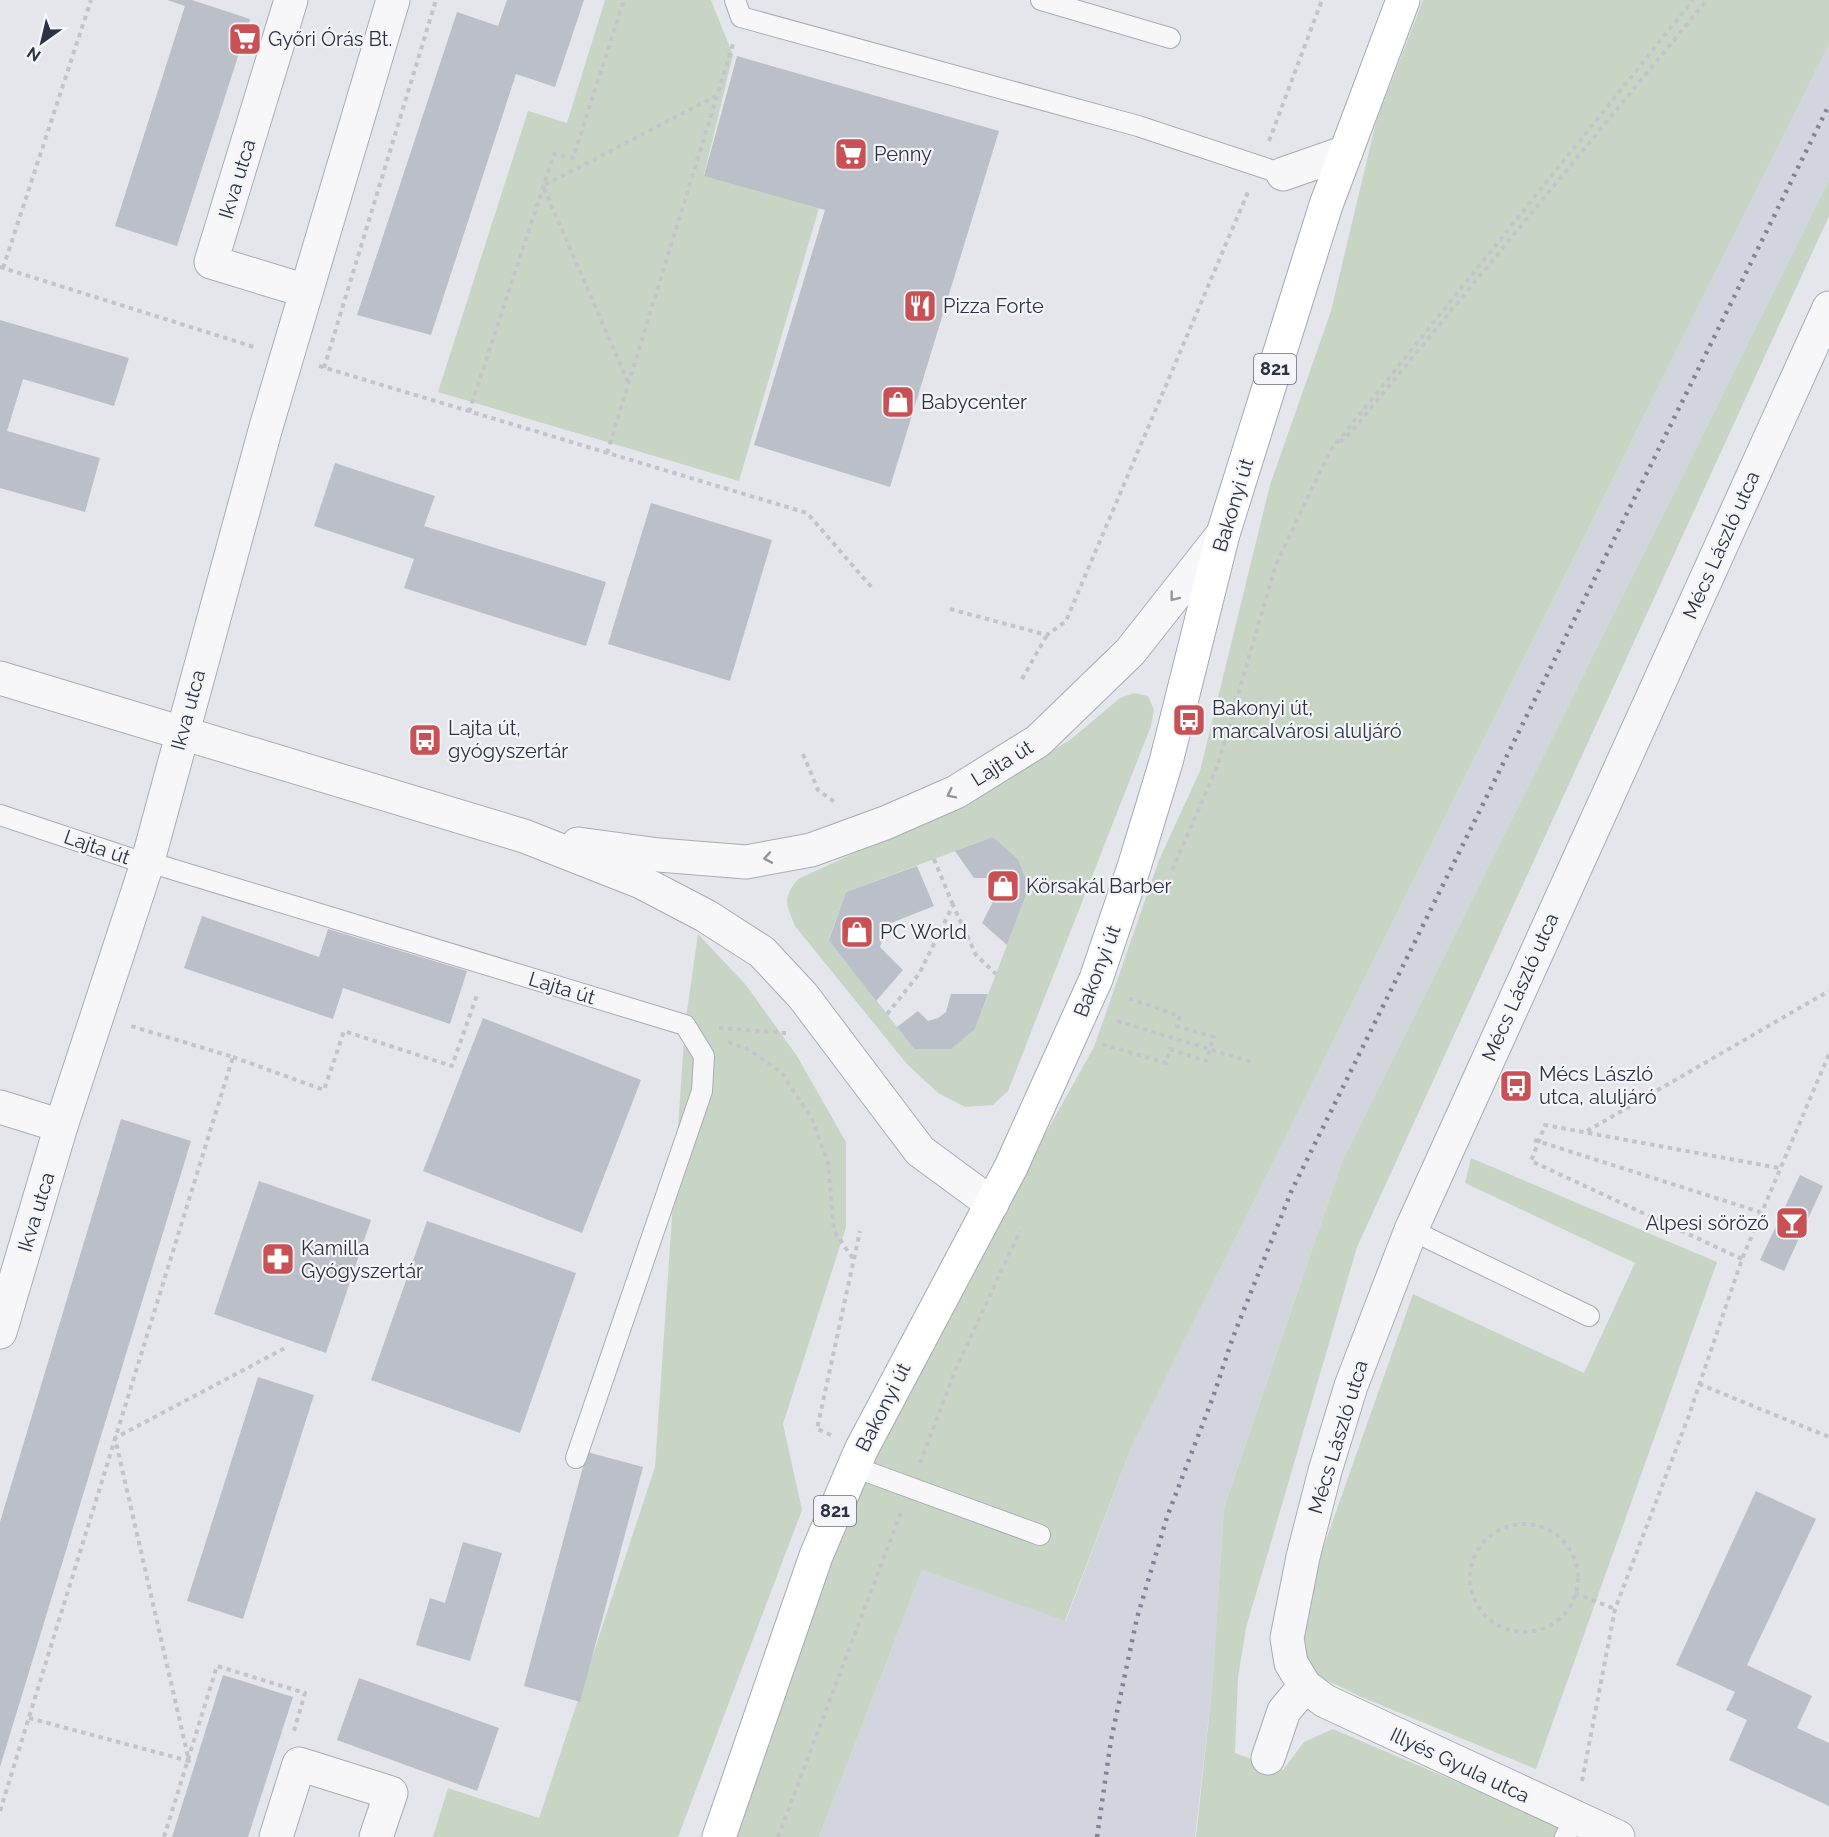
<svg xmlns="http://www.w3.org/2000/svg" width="1829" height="1837" viewBox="0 0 1829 1837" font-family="Raleway,sans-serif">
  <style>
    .built { fill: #d2d5dd }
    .green { fill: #c8d5c5; fill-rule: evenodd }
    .building { fill: #bbbfc8 }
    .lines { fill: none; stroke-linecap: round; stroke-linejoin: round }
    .service-casing { stroke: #a9acb5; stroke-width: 22 }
    .minor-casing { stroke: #a9acb5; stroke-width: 35 }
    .tertiary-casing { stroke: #a9acb5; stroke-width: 35 }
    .primary-casing { stroke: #a4a9b6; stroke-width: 35 }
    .path { stroke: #c2c4ca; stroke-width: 4; stroke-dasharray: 4.5 4.5; stroke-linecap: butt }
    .service { stroke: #f7f7f9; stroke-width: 20 }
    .minor { stroke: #f7f7f9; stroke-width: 33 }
    .tertiary { stroke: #f7f7f9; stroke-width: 33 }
    .primary { stroke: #fff; stroke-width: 33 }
    .rail { stroke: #7e8494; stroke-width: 4.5; stroke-dasharray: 3 6; stroke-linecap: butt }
    .oneway { stroke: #92949e }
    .labels { text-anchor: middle; stroke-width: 4.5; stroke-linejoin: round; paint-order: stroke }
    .shield { fill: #f4f5f8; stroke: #686c79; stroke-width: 1.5 }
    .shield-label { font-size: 18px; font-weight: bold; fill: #2c3243 }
    .poi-label { font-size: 20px; fill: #2c3243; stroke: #f4f5f8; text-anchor: start }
    .street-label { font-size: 20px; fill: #2c3243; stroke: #f4f5f8 }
  </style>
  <rect width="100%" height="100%" fill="#e4e6eb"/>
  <!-- built -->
  <path class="built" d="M 1829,44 L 1829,180 L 1342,1162 L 1224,1508 L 1212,1689 L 1195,1837 L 819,1837 L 922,1570 L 1066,1621 L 1131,1448 Z"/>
  <!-- green -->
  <g class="green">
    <path d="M 605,0 L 711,0 L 733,55 L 704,175 L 819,208 L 739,481 L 438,392 L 528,111 L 567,123 Z"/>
    <path d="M 1423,0 L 1829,0 L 1829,44 L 1131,1448 L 1065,1621 L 922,1570 L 819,1837 L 719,1837 L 856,1495 L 1028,1165 L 1094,1047 L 1159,860 L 1200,771 L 1270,485 L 1331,311 L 1376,122 Z"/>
    <path d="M 1829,180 L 1829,216 L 1357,1247 L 1246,1628 L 1238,1677 L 1235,1753 L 1283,1770 L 1304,1742 L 1333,1729 L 1586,1837 L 1196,1837 L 1212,1689 L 1224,1508 L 1342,1162 Z"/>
    <path d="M 1134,693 L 1148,696 L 1154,710 L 1151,726 L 1008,1091 L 993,1105 L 965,1107 L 938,1093 L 906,1063 L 795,926 C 786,903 782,899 798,879 L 968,801 L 1070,740 L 1120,698 ZM 993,837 L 1018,859 L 1029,887 L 975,1029 L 950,1049 L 914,1049 L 829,939 L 846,892 Z"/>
    <path d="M 698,934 L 746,985 L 797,1056 L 846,1142 L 846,1227 L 783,1424 L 802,1510 L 678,1837 L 433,1837 L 448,1788 L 539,1818 L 655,1467 L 685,1025 Z"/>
    <path d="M 1471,1158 L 1717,1262 L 1536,1769 L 1359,1696 L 1310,1672 L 1297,1622 L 1413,1294 L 1584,1373 L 1635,1263 L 1465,1183 Z"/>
  </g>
  <!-- building -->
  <g class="building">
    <path d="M 167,0 L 192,0 L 250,19 L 177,246 L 115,226 L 185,6 Z"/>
    <path d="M 507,0 L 584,0 L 555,87 L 516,74 L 431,335 L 357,315 L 457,12 L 498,26 Z"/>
    <path d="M 737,56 L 999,131 L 890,487 L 754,445 L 825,210 L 704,176 Z"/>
    <path d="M 0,320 L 129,358 L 114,406 L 23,379 L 7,431 L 100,458 L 85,512 L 0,488 Z"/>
    <path d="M 335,463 L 435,496 L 424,526 L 606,582 L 586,646 L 404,588 L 414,559 L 314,526 Z"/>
    <path d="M 651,503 L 772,540 L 730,681 L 608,644 Z"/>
    <path d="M 993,837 L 1018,859 L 1029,887 L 1007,945 L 982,923 L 996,896 L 993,886 L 986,878 L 974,878 L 955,851 Z"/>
    <path d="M 917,866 L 934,906 L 886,925 L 880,947 L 903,970 L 876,1001 L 829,940 L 846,892 Z"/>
    <path d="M 202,916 L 319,957 L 328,929 L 467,971 L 450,1024 L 343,988 L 333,1019 L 184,968 Z"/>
    <path d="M 951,994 L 988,994 L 975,1029 L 951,1049 L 914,1049 L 897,1027 L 918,1011 L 928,1021 L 938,1018 L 946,1012 Z"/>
    <path d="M 483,1018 L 641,1080 L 582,1233 L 423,1171 Z"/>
    <path d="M 121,1119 L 191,1141 L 0,1767 L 0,1522 Z"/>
    <path d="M 1800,1175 L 1823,1186 L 1784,1271 L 1760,1260 Z"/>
    <path d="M 259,1181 L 371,1220 L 326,1353 L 214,1314 Z"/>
    <path d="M 427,1221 L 576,1273 L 520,1433 L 371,1380 Z"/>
    <path d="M 258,1377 L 314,1395 L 243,1619 L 187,1601 Z"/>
    <path d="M 587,1452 L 643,1467 L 580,1702 L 524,1686 Z"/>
    <path d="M 1756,1491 L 1816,1519 L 1747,1665 L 1812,1696 L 1797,1728 L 1829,1743 L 1829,1806 L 1729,1760 L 1747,1720 L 1726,1710 L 1735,1692 L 1676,1665 Z"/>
    <path d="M 463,1542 L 502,1553 L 470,1661 L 416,1645 L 430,1598 L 445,1603 Z"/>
    <path d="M 223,1675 L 293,1697 L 248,1837 L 172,1837 Z"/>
    <path d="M 359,1678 L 499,1728 L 477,1791 L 337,1740 Z"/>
  </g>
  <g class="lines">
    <!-- service casing -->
    <g class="service-casing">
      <g id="service">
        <path d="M 735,0 L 741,17 L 1138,126 L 1283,174"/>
        <path d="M 1041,0 L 1170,38"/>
        <path d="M 0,815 L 147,864 L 165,867 L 685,1025 L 704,1056 L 702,1091 L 576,1458"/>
        <path d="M 1411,1230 L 1589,1316"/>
        <path d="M 854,1467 L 1040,1535"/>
        <path d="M 1565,1837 L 1575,1818"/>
      </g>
    </g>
    <!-- minor casing -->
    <g class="minor-casing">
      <g id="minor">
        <path d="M 291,0 L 211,262 L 306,291"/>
        <path d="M 0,1107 L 61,1126"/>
        <path d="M 0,1332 L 61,1126 L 147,864 L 266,427 L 393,0"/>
        <path d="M 1268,1758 L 1284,1711 L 1305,1686"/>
        <path d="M 276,1837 L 299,1764 L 391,1793 L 376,1837"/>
        <path d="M 1618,1837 L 1325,1701 L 1305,1686 L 1291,1663 L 1287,1638 L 1303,1557 L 1325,1471 L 1351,1386 L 1411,1230 L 1829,308"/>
      </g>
    </g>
    <!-- tertiary casing -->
    <g class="tertiary-casing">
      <g id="tertiary">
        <path d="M 1283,174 L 1346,152"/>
        <path d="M 0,678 L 524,836 L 641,882 L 706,916 L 762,952 L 803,996 L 920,1151 L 992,1204"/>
        <path d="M 578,844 L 659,855 L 746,862 L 811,850 L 885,823 L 956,792 L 1038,741 L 1130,652 L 1223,534"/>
      </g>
    </g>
    <!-- primary casing -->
    <g class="primary-casing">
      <path id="primary" d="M 719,1837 L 816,1556 L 861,1450 L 1011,1167 L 1096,979 L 1134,867 L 1166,762 L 1223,534 L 1326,205 L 1403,0"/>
    </g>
    <!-- path -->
    <g class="path">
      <path d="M 1269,141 L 1322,0"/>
      <path d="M 0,267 L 254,347"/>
      <path d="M 3,268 L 91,0"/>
      <path d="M 319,366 L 807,513 L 874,590"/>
      <path d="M 324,368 L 436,0"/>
      <path d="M 628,382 L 543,186 L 716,96"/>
      <path d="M 469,412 L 554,154 L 573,158 L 624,0"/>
      <path d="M 1340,442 L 1352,431 L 1707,0"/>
      <path d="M 607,453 L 733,44"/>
      <path d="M 950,609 L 1047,635 L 1066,621 L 1248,192"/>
      <path d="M 1022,679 L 1047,635"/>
      <path d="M 803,754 L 818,790 L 836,803"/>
      <path d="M 934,859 L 953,905"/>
      <path d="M 1172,870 L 1217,767 L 1276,564 L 1330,451 L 1693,0"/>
      <path d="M 887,1014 L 919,974 L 953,905 L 976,955 L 996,974"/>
      <path d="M 1117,1021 L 1255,1063"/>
      <path d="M 719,1028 L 786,1033"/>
      <path d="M 728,1042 L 749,1050 L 781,1072 L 812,1119 L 828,1163 L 834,1231 L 854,1260"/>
      <path d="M 1102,1044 L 1166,1063 L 1170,1049 L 1206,1061 L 1214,1037 L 1177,1026 L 1180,1016 L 1125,997"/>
      <path d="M 233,1057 L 324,1090 L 344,1031 L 452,1066 L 478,992"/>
      <path d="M 1587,1131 L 1829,991"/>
      <path d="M 1534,1140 L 1760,1212"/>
      <path d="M 1742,1259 L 1531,1161 L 1545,1125 L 1779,1168"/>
      <path d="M 1699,1384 L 1829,1437"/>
      <path d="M 831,1435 L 817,1429 L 860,1231"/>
      <path d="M 920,1463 L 957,1366 L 1020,1231"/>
      <circle cx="1524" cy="1578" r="54"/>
      <path d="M 1575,1593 L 1615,1609"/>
      <path d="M 29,1718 L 189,1761 L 115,1438 L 287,1347"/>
      <path d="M 1582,1781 L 1615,1609 L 1688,1418 L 1742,1259 L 1829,1054"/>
      <path d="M 0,1811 L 233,1057 L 131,1026"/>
      <path d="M 164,1837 L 217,1666 L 305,1693 L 294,1731"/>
      <path d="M 778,1837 L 901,1512"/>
    </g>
    <!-- service -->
    <use href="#service" class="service"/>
    <!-- minor -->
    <use href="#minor" class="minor"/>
    <!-- tertiary -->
    <use href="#tertiary" class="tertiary"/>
    <!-- primary -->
    <use href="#primary" class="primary"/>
    <!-- rail -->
    <path class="rail" d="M 1097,1837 L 1111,1740 L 1137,1618 L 1167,1517 L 1213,1397 L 1233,1337 L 1291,1192 L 1829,105"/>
  </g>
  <!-- one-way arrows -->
  <defs><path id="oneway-chevron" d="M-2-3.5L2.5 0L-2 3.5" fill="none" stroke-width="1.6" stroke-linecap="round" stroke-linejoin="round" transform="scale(1.5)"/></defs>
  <g class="oneway">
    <use href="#oneway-chevron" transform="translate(1174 597) rotate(128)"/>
    <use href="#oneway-chevron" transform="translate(951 794) rotate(154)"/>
    <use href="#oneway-chevron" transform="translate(768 858) rotate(170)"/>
  </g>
  <!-- icons -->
  <defs>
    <g id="supermarket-square" transform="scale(1.725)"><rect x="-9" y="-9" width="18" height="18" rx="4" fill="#c95055" stroke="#f4f5f8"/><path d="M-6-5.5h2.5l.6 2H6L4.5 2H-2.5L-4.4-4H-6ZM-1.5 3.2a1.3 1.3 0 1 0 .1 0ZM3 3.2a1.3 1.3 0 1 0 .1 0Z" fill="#fff"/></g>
    <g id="restaurant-square" transform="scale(1.725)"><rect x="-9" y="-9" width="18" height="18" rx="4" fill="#c95055" stroke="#f4f5f8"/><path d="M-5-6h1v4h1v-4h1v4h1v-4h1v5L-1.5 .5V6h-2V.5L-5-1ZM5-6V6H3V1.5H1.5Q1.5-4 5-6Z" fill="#fff"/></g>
    <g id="shop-square" transform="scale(1.725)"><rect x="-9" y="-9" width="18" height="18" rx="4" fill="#c95055" stroke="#f4f5f8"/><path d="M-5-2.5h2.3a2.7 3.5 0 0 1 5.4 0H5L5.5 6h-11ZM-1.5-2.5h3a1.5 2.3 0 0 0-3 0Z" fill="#fff"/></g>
    <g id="bus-square" transform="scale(1.725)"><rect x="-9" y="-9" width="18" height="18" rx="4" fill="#c95055" stroke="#f4f5f8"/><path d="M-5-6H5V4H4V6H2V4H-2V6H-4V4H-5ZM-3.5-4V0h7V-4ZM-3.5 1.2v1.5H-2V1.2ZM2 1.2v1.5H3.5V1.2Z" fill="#fff"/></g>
    <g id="bar-square" transform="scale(1.725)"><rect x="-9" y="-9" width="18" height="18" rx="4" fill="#c95055" stroke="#f4f5f8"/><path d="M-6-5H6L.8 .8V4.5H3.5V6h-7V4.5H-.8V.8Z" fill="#fff"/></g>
    <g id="pharmacy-square" transform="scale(1.725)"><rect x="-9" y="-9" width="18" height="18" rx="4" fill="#c95055" stroke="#f4f5f8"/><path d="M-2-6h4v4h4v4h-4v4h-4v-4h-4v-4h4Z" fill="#fff"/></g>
  </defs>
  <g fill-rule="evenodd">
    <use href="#supermarket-square" x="245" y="39"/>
    <use href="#supermarket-square" x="851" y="154"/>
    <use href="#restaurant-square" x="920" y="306"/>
    <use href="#shop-square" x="898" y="402"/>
    <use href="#bus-square" x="1189" y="720"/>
    <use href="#bus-square" x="425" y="740"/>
    <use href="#shop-square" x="1003" y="886"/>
    <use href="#shop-square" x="857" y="932"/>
    <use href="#bus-square" x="1516" y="1086"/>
    <use href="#bar-square" x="1792" y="1223"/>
    <use href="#pharmacy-square" x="278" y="1259"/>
  </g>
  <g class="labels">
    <!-- shield labels -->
    <g class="shield">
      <rect x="1254" y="354" width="42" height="30" rx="4.5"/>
      <rect x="814" y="1496" width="42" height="30" rx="4.5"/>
    </g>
    <g class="shield-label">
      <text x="1275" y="375">821</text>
      <text x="835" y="1517">821</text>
    </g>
    <!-- poi labels -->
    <g class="poi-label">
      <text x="268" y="46">Győri Órás Bt.</text>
      <text x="874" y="161">Penny</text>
      <text x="943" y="313">Pizza Forte</text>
      <text x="921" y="409">Babycenter</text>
      <text x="1212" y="715">Bakonyi út,<tspan x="1212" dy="23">marcalvárosi aluljáró</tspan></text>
      <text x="448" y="735">Lajta út,<tspan x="448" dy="23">gyógyszertár</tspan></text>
      <text x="1026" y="893">Körsakál Barber</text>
      <text x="880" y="939">PC World</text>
      <text x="1539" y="1081">Mécs László<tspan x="1539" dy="23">utca, aluljáró</tspan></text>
      <text x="1769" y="1230" text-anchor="end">Alpesi söröző</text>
      <text x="301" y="1255">Kamilla<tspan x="301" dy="23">Gyógyszertár</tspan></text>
    </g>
    <!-- street labels -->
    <g class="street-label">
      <text transform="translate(237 179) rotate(-73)" y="7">Ikva utca</text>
      <text transform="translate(1233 505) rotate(-73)" y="7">Bakonyi út</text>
      <text transform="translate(1721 545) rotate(-66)" y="7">Mécs László utca</text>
      <text transform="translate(188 710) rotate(-75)" y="7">Ikva utca</text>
      <text transform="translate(1002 763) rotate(-32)" y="7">Lajta út</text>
      <text transform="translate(97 847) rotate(19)" y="7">Lajta út</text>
      <text transform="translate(1097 971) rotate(-69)" y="7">Bakonyi út</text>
      <text transform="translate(1520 987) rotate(-66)" y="7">Mécs László utca</text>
      <text transform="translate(562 988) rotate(17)" y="7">Lajta út</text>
      <text transform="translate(36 1212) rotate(-73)" y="7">Ikva utca</text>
      <text transform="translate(883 1407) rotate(-63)" y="7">Bakonyi út</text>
      <text transform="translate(1338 1437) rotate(-73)" y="7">Mécs László utca</text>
      <text transform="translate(1460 1765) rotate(25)" y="7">Illyés Gyula utca</text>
    </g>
  </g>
  <!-- north arrow -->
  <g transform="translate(42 42) rotate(214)" stroke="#f4f5f8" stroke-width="4.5" paint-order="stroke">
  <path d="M0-4.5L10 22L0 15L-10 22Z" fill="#2c3243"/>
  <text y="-9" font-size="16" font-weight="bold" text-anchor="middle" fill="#2c3243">N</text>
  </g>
</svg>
